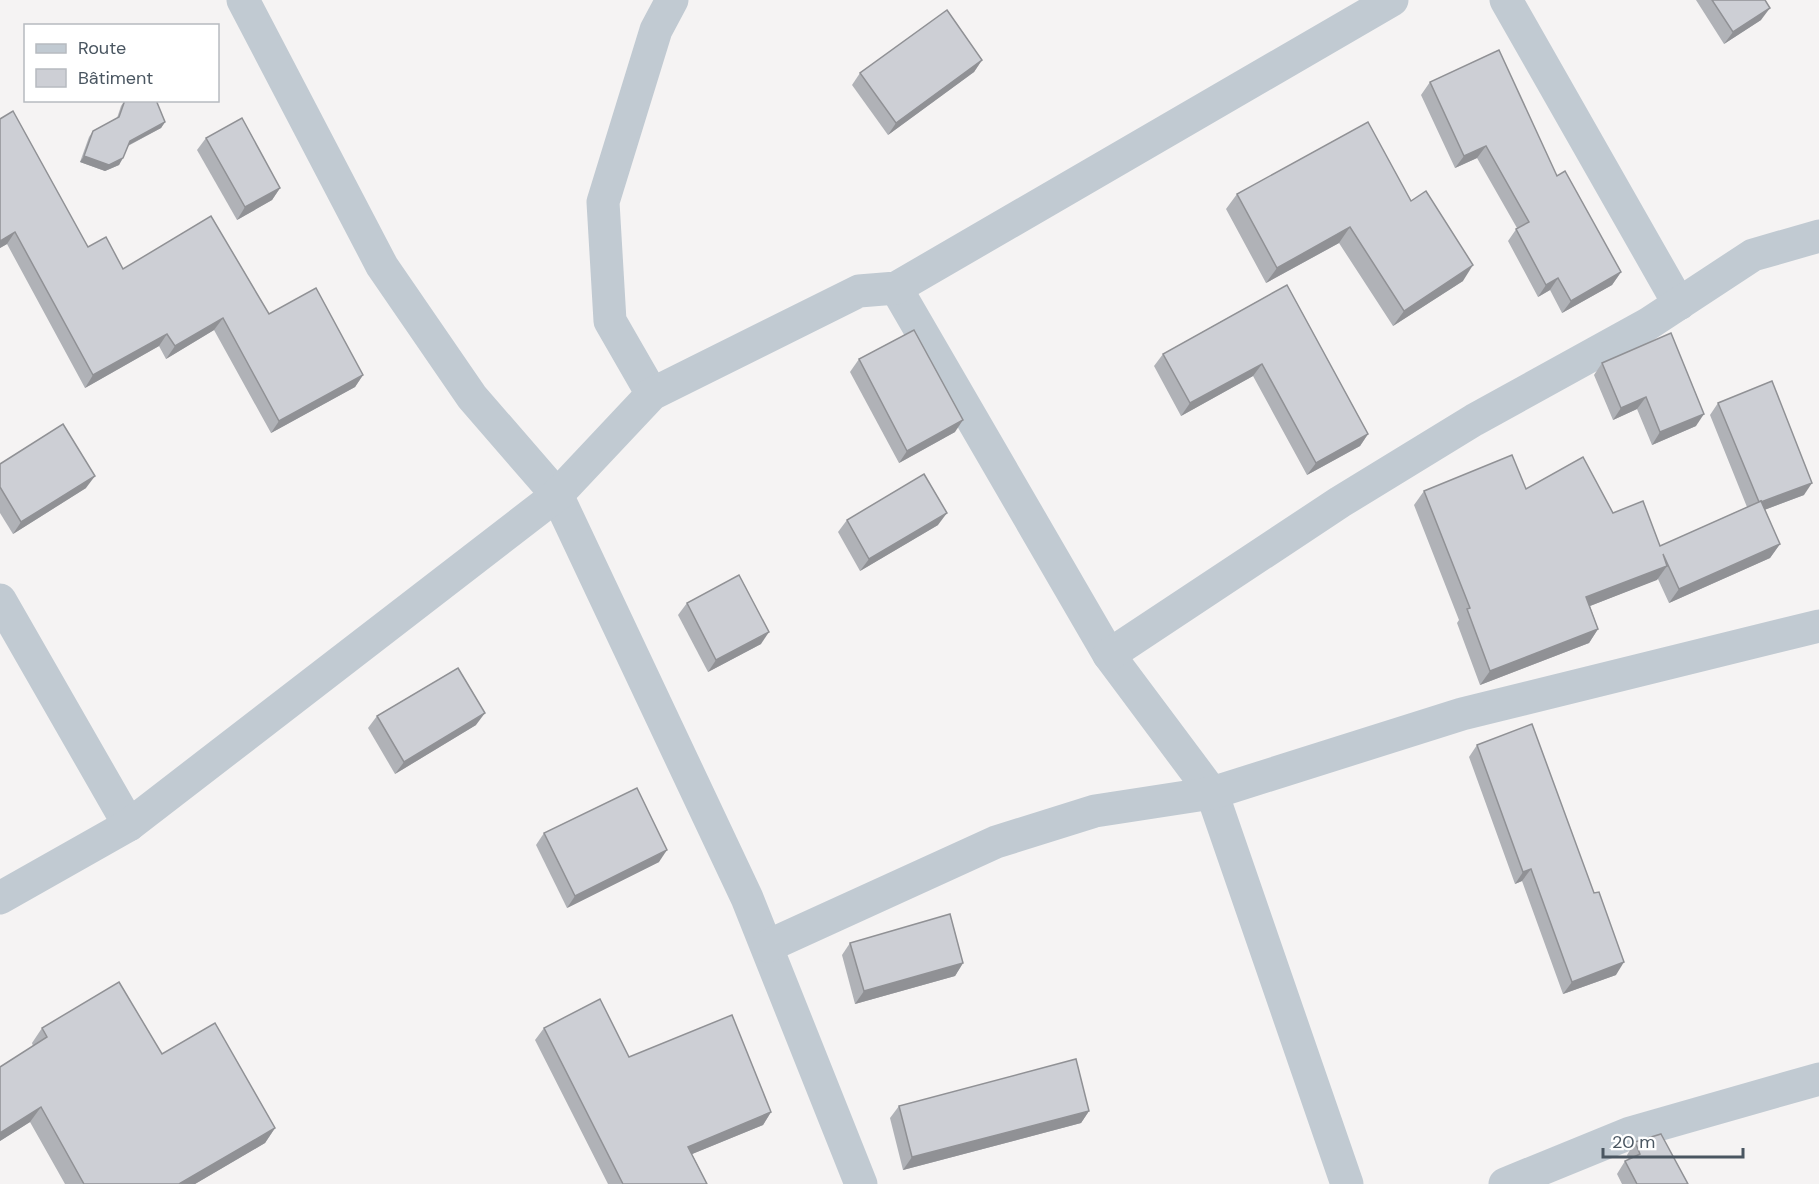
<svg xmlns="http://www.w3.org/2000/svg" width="1819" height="1184" viewBox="0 0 1819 1184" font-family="'DM Sans',sans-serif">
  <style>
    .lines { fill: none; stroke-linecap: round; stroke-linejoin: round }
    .street { stroke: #c1cad2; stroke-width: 33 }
    .wall { fill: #b0b2b7 }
    .shaded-wall { fill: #909195 }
    .building { fill: #cdcfd5; stroke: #909195; stroke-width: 1.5 }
  </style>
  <rect width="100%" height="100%" fill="#f5f3f3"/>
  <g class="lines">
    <!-- street -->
    <g class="street">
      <path d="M 243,0 L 382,266 L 472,397 L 557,495 L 747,898 L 861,1184"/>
      <path d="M 1506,0 L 1679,304"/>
      <path d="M 896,288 L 1109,655 L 1212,793 L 1347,1184"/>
      <path d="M 652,394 L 610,321 L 603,202 L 656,30 L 672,0"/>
      <path d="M 0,600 L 129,825"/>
      <path d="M 1109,655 L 1340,502 L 1474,420 L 1648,324 L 1753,255 L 1819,236"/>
      <path d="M 0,898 L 129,825 L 557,495 L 652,394 L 859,291 L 896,288 L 1392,0"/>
      <path d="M 768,946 L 996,842 L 1095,811 L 1212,793 L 1462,714 L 1819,626"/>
      <path d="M 1505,1184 L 1630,1133 L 1819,1079"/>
    </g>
  </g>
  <!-- wall -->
  <g class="wall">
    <path d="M 1696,0 L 1765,0 L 1761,20 L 1724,44 Z"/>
    <path d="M 982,60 L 974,72 L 888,135 L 852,85 L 860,73 Z"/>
    <path d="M 1430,82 L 1557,176 L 1621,272 L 1612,285 L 1562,313 L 1550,290 L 1538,297 L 1508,241 L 1517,228 L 1477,158 L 1455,168 L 1421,95 Z"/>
    <path d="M 125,100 L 165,122 L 161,128 L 128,146 L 119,165 L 105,171 L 80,162 L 89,137 L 93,131 L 117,118 L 121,106 Z"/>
    <path d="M 0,119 L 88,247 L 123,269 L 269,314 L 363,375 L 355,387 L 271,433 L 214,330 L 166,359 L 159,346 L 85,388 L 7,244 L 0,248 Z"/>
    <path d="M 206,138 L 280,188 L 272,200 L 237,220 L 197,150 Z"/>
    <path d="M 1237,194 L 1411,201 L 1463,281 L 1393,326 L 1339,243 L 1266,283 L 1226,209 Z"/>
    <path d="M 1287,285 L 1368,434 L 1360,446 L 1307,475 L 1253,376 L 1181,416 L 1154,366 L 1163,354 Z"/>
    <path d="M 859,359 L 955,432 L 899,463 L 850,372 Z"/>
    <path d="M 1602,363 L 1696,426 L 1652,445 L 1637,409 L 1613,420 L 1594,375 Z"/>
    <path d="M 1718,403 L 1804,495 L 1764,510 L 1780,544 L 1770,558 L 1669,603 L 1658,579 L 1590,606 L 1598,629 L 1589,643 L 1480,685 L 1457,623 L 1459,620 L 1414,505 L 1424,491 L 1526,489 L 1613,513 L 1660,546 L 1747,507 L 1710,415 Z"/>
    <path d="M 0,464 L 86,488 L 13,534 L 0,513 Z"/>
    <path d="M 847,520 L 938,525 L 860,571 L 838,532 Z"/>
    <path d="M 687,603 L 761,644 L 708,672 L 678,615 Z"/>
    <path d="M 377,716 L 476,725 L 395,774 L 368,728 Z"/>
    <path d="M 1477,745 L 1616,975 L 1563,994 L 1522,881 L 1515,884 L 1469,757 Z"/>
    <path d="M 544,833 L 659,862 L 567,908 L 536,845 Z"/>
    <path d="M 850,943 L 963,963 L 955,976 L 855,1004 L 842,955 Z"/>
    <path d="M 42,1028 L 162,1054 L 275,1128 L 265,1143 L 195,1184 L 65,1184 L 30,1122 L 0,1141 L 0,1067 L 33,1046 L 32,1043 Z"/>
    <path d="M 544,1028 L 771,1112 L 763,1125 L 692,1154 L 707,1184 L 608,1184 L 535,1040 Z"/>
    <path d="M 899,1106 L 1089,1111 L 1081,1123 L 903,1170 L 890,1118 Z"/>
    <path d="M 1635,1142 L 1688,1184 L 1622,1184 L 1617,1174 L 1625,1161 L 1629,1160 L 1627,1155 Z"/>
  </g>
  <!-- shaded-wall -->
  <g class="shaded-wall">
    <path d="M 1770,8 L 1761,20 L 1724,44 L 1733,32 Z"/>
    <path d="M 982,60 L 974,72 L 888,135 L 896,123 Z"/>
    <path d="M 165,122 L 161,128 L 125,147 L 130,141 Z"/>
    <path d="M 1486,146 L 1477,158 L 1455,168 L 1464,156 Z"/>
    <path d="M 84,156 L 123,158 L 119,165 L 105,171 L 80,162 Z"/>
    <path d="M 280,188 L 272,200 L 237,220 L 245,207 Z"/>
    <path d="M 1350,227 L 1339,243 L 1266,283 L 1277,268 Z"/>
    <path d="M 15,232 L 7,244 L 0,248 L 0,241 Z"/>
    <path d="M 1473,265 L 1463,281 L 1393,326 L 1404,311 Z"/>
    <path d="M 1621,272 L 1612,285 L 1562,313 L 1571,301 Z"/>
    <path d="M 1558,278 L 1550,290 L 1538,297 L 1546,285 Z"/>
    <path d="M 223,318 L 214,330 L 166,359 L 175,346 Z"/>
    <path d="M 167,334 L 159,346 L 85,388 L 93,375 Z"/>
    <path d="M 1262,364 L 1253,376 L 1181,416 L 1190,403 Z"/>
    <path d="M 363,375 L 355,387 L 271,433 L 279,421 Z"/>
    <path d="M 1646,397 L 1637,409 L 1613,420 L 1621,408 Z"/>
    <path d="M 1704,414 L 1696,426 L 1652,445 L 1660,432 Z"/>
    <path d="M 963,420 L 955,432 L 899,463 L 907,451 Z"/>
    <path d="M 1368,434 L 1360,446 L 1307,475 L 1316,463 Z"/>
    <path d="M 95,476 L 86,488 L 13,534 L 21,522 Z"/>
    <path d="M 1812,483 L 1804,495 L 1751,515 L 1759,503 Z"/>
    <path d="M 947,513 L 938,525 L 860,571 L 869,559 Z"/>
    <path d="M 1780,544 L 1770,558 L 1669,603 L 1679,589 Z"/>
    <path d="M 1667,566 L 1657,580 L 1577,611 L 1586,597 Z"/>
    <path d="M 1598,629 L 1589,643 L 1480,685 L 1490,671 Z"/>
    <path d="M 769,632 L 761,644 L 708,672 L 716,660 Z"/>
    <path d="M 485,713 L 476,725 L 395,774 L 404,762 Z"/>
    <path d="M 667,850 L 659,862 L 567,908 L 575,896 Z"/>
    <path d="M 1531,869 L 1522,881 L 1515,884 L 1523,872 Z"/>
    <path d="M 1624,962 L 1616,975 L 1563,994 L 1572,982 Z"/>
    <path d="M 963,963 L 955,976 L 855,1004 L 864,991 Z"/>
    <path d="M 41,1107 L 30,1122 L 0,1141 L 0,1133 Z"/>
    <path d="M 1089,1111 L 1081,1123 L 903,1170 L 912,1157 Z"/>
    <path d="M 771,1112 L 763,1125 L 680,1159 L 688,1147 Z"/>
    <path d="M 275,1128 L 265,1143 L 195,1184 L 179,1184 Z"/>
  </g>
  <!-- building -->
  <g class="building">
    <path d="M 1712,0 L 1765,0 L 1770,8 L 1733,32 Z"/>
    <path d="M 947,10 L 982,60 L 896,123 L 860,73 Z"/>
    <path d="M 1499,50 L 1557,176 L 1565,171 L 1621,272 L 1571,301 L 1558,278 L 1546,285 L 1516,229 L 1529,222 L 1486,146 L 1464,156 L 1430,82 Z"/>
    <path d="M 125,100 L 156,100 L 165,122 L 130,141 L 123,158 L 109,165 L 84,156 L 93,131 L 119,117 Z"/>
    <path d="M 13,111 L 88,247 L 106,237 L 123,269 L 211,216 L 269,314 L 316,288 L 363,375 L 279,421 L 223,318 L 175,346 L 167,334 L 93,375 L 15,232 L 0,241 L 0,119 Z"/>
    <path d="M 242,118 L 280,188 L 245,207 L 206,138 Z"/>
    <path d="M 1368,122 L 1411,201 L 1426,191 L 1473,265 L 1404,311 L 1350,227 L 1277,268 L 1237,194 Z"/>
    <path d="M 1287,285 L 1368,434 L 1316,463 L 1262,364 L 1190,403 L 1163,354 Z"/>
    <path d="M 914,330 L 963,420 L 907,451 L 859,359 Z"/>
    <path d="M 1671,333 L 1704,414 L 1660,432 L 1646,397 L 1621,408 L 1602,363 Z"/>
    <path d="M 1772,381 L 1812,483 L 1761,502 L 1761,501 L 1759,502 L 1718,403 Z"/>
    <path d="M 63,424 L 95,476 L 21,522 L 0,487 L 0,464 Z"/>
    <path d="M 1512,455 L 1526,489 L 1583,457 L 1613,513 L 1643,501 L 1660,546 L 1761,501 L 1780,544 L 1679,589 L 1663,554 L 1667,566 L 1586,597 L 1598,629 L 1490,671 L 1467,609 L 1470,608 L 1424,491 Z"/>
    <path d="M 924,474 L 947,513 L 869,559 L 847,520 Z"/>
    <path d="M 739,575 L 769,632 L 716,660 L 687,603 Z"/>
    <path d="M 458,668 L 485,713 L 404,762 L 377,716 Z"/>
    <path d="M 1532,724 L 1594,893 L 1599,892 L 1624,962 L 1572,982 L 1531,869 L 1523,872 L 1477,745 Z"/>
    <path d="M 637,788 L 667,850 L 575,896 L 544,833 Z"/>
    <path d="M 950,914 L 963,963 L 864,991 L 850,943 Z"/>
    <path d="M 119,982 L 162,1054 L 215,1023 L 275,1128 L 179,1184 L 84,1184 L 41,1107 L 0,1133 L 0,1067 L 47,1037 L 42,1028 Z"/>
    <path d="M 600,999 L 629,1057 L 732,1015 L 771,1112 L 688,1147 L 707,1184 L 623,1184 L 544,1028 Z"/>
    <path d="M 1076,1059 L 1089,1111 L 912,1157 L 899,1106 Z"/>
    <path d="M 1661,1134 L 1688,1184 L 1637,1184 L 1625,1161 L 1640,1154 L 1635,1142 Z"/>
  </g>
  <!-- legend -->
  <rect x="24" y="24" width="195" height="78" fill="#ffffff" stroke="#b7bbc0" stroke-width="1.5"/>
  <rect x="36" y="44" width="30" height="9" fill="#c1cad2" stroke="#b7bbc0" stroke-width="1.5"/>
  <text x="78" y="54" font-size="18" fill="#4a5661">Route</text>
  <rect x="36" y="69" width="30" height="18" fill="#cdcfd5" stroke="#b7bbc0" stroke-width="1.5"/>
  <text x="78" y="84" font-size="18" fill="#4a5661">Bâtiment</text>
  <!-- scale -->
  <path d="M1603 1148v9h140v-9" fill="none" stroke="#4a5661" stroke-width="3"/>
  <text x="1612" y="1148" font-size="18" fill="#4a5661" stroke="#ffffff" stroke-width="4.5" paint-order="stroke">20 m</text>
</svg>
